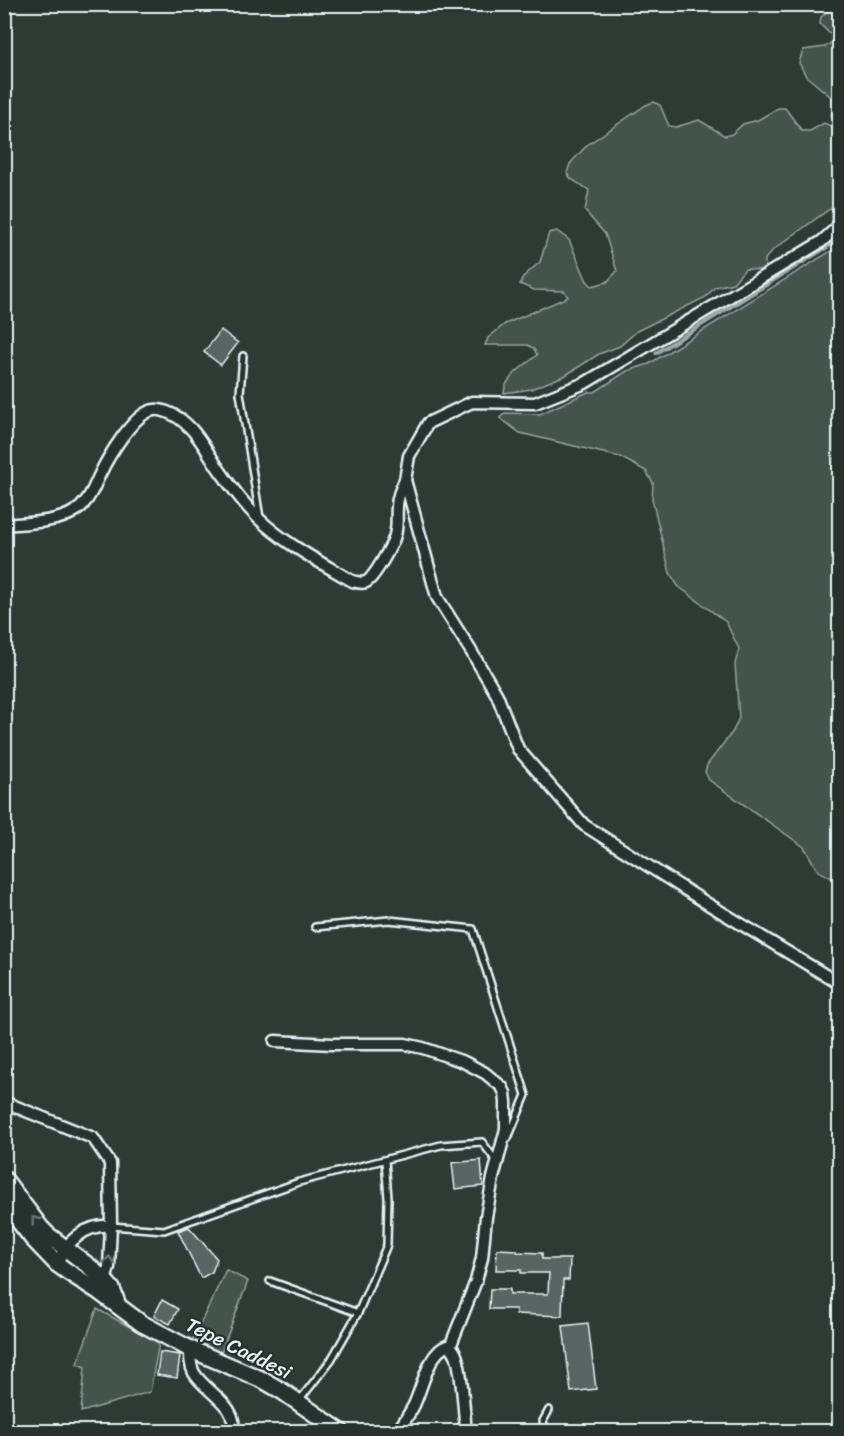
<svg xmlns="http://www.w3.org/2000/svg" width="844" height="1436" viewBox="0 0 844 1436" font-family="Sriracha,sans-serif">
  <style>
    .green { fill: #45524e; stroke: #96a2a3; stroke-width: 1.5 }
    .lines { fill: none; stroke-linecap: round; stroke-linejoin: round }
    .stream { stroke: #9da8a9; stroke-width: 4 }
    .building { fill: #596563; stroke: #e8f1f8; stroke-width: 1.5 }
    .lane-casing { stroke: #e8f1f8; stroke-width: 10 }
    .street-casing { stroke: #e8f1f8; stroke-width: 15 }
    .secondary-casing { stroke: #e8f1f8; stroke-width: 20 }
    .lane { stroke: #26332d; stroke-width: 5 }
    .street { stroke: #26332d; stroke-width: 10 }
    .secondary { stroke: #26332d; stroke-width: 15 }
    .oneway { stroke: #6a7674 }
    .labels { text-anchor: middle; stroke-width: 4.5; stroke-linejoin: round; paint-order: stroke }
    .street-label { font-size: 20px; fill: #e8f1f8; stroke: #26332d }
  </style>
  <rect width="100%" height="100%" fill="#2e3b35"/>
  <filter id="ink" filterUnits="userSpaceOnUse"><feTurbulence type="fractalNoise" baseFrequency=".0167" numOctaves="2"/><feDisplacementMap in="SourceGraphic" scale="12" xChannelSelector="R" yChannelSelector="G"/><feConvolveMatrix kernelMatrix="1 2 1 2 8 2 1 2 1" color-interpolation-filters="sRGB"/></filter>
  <g filter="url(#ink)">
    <!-- green -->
    <g class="green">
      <path d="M 834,5 L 839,5 L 839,202 L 773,250 L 765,259 L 765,270 L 745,269 L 733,283 L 715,287 L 706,297 L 637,331 L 620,346 L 599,354 L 566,375 L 531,389 L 504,393 C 505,376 525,366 537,355 L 534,349 L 528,345 L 485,345 L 488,338 L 505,324 L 568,297 L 564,291 L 534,290 L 520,284 L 523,277 L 540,262 L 549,233 L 557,231 L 569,240 L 587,281 L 592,286 L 607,282 L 617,271 L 605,234 L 585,211 L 589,190 L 571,179 L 567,173 L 570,164 L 587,145 L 646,105 L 654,102 L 660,105 L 669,126 L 676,127 L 699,120 L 725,136 L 732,134 L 743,124 L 758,120 L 778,108 L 785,108 L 802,131 L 810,131 L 824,123 L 831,126 L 836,121 L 831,115 L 836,101 L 806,76 L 799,63 L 803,50 L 825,47 L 832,42 L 831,35 L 820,24 L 821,17 Z"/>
      <path d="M 839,246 L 840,878 L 832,878 L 818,871 L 804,847 L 709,780 L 705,772 L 707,765 L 733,731 L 739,718 L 735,664 L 739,649 L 726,622 L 678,586 L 670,573 L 652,499 L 653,483 L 646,471 L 620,457 L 520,433 L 500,418 L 505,413 L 540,414 L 588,392 L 595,392 L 627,371 L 649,364 Z"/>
      <path d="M 226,1270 L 248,1281 L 219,1358 L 190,1345 Z"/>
      <path d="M 97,1309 L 159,1343 L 150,1392 L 81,1412 L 85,1367 L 77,1364 Z"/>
    </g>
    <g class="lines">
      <!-- stream -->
      <path class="stream" d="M 656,353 L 840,239"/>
    </g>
    <!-- building -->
    <g class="building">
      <path d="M 221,330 L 238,343 L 221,365 L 204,352 Z"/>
      <path d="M 481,1160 L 483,1186 L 455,1189 L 452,1163 Z"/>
      <path d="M 189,1227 L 217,1259 L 212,1272 L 201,1278 L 178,1231 Z"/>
      <path d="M 497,1249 L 517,1250 L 517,1252 L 542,1253 L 542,1259 L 570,1259 L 569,1280 L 563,1280 L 562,1316 L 516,1314 L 516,1309 L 489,1309 L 490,1289 L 510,1289 L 510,1294 L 548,1294 L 549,1273 L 521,1273 L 521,1270 L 496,1270 Z"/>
      <path d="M 162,1300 L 178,1309 L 170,1324 L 154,1316 Z"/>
      <path d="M 588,1323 L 596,1389 L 571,1392 L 563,1326 Z"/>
      <path d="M 160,1352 L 180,1355 L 177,1378 L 157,1375 Z"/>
    </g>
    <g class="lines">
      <!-- lane casing -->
      <g class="lane-casing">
        <g id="lane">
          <path d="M 243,356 L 240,393 L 260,518"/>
          <path d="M 315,927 L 389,920 L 473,929 L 526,1095 L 508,1138"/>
          <path d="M 111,1226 L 164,1230 L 299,1182 L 441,1145 L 482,1142 L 497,1162"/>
          <path d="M 270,1281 L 358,1313"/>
          <path d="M 299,1401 L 331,1360 L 358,1313 L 387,1245 L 388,1198 L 385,1160"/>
          <path d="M 545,1432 L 543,1421 L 549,1410"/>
        </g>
      </g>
      <!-- street casing -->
      <g class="street-casing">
        <g id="street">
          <path d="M 840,225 L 821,242 L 585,383 L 535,403 L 472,402 L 428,423 L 409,456 L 405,480 L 437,597 L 471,651 L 497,695 L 518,749 L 584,825 L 708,904 L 840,984"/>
          <path d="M 4,525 C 25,523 58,523 75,511 C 79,509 83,505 85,502 C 92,494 95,484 100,474 C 108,457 132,417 150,411 C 155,409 162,410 167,412 C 194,422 205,450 221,472 C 232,488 244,504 258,518 C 285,544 320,562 352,581 C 357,582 361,584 366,582 C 374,578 393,544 395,535 C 398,525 396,516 397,507 C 397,497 401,489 405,480"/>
          <path d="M 275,1041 L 332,1044 L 405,1044 L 423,1048 L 464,1062 L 485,1073 L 502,1087 L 505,1093 L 506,1102 L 506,1129 L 493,1178 L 486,1217 L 482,1258 L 476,1281 L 450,1347"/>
          <path d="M 4,1102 L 93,1138 L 110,1163 L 111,1226 L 109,1267 L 104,1285"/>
          <path d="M 57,1264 C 66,1241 86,1224 111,1226"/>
          <path d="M 190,1349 C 190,1357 190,1366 194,1373 C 205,1392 241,1407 232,1432"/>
          <path d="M 397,1432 C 403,1424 408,1416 413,1407 C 422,1390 428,1352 447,1346 C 450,1347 452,1347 454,1351 C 462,1362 464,1415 466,1432"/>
        </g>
      </g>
      <!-- secondary casing -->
      <g class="secondary-casing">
        <g id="secondary">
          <path d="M 4,1179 L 41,1228 L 48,1235 L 90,1267 L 106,1282 L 112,1289 L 117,1303"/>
          <path d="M 4,1202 L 32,1238 L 57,1264 L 68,1272 L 98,1291 L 141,1323 L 190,1349 L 263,1380 L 282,1391 L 341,1432"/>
        </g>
      </g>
      <!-- lane -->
      <use href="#lane" class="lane"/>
      <!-- street -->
      <use href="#street" class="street"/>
      <!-- secondary -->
      <use href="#secondary" class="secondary"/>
    </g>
    <!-- one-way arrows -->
    <defs><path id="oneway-chevron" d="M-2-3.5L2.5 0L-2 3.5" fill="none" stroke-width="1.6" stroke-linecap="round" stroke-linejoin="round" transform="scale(1.5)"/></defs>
    <g class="oneway">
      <use href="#oneway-chevron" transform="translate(35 1220) rotate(-128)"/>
      <use href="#oneway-chevron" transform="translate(109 1260) rotate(-86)"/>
    </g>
  </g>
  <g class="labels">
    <!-- street labels -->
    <g class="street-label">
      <text transform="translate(239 1348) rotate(26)" y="7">Tepe Caddesi</text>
    </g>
  </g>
  <!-- margin -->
  <rect width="844" height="1436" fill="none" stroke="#26332d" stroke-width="24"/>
  <rect x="12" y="12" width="820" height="1412" fill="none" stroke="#e8f1f8" stroke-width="2" filter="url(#ink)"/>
</svg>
